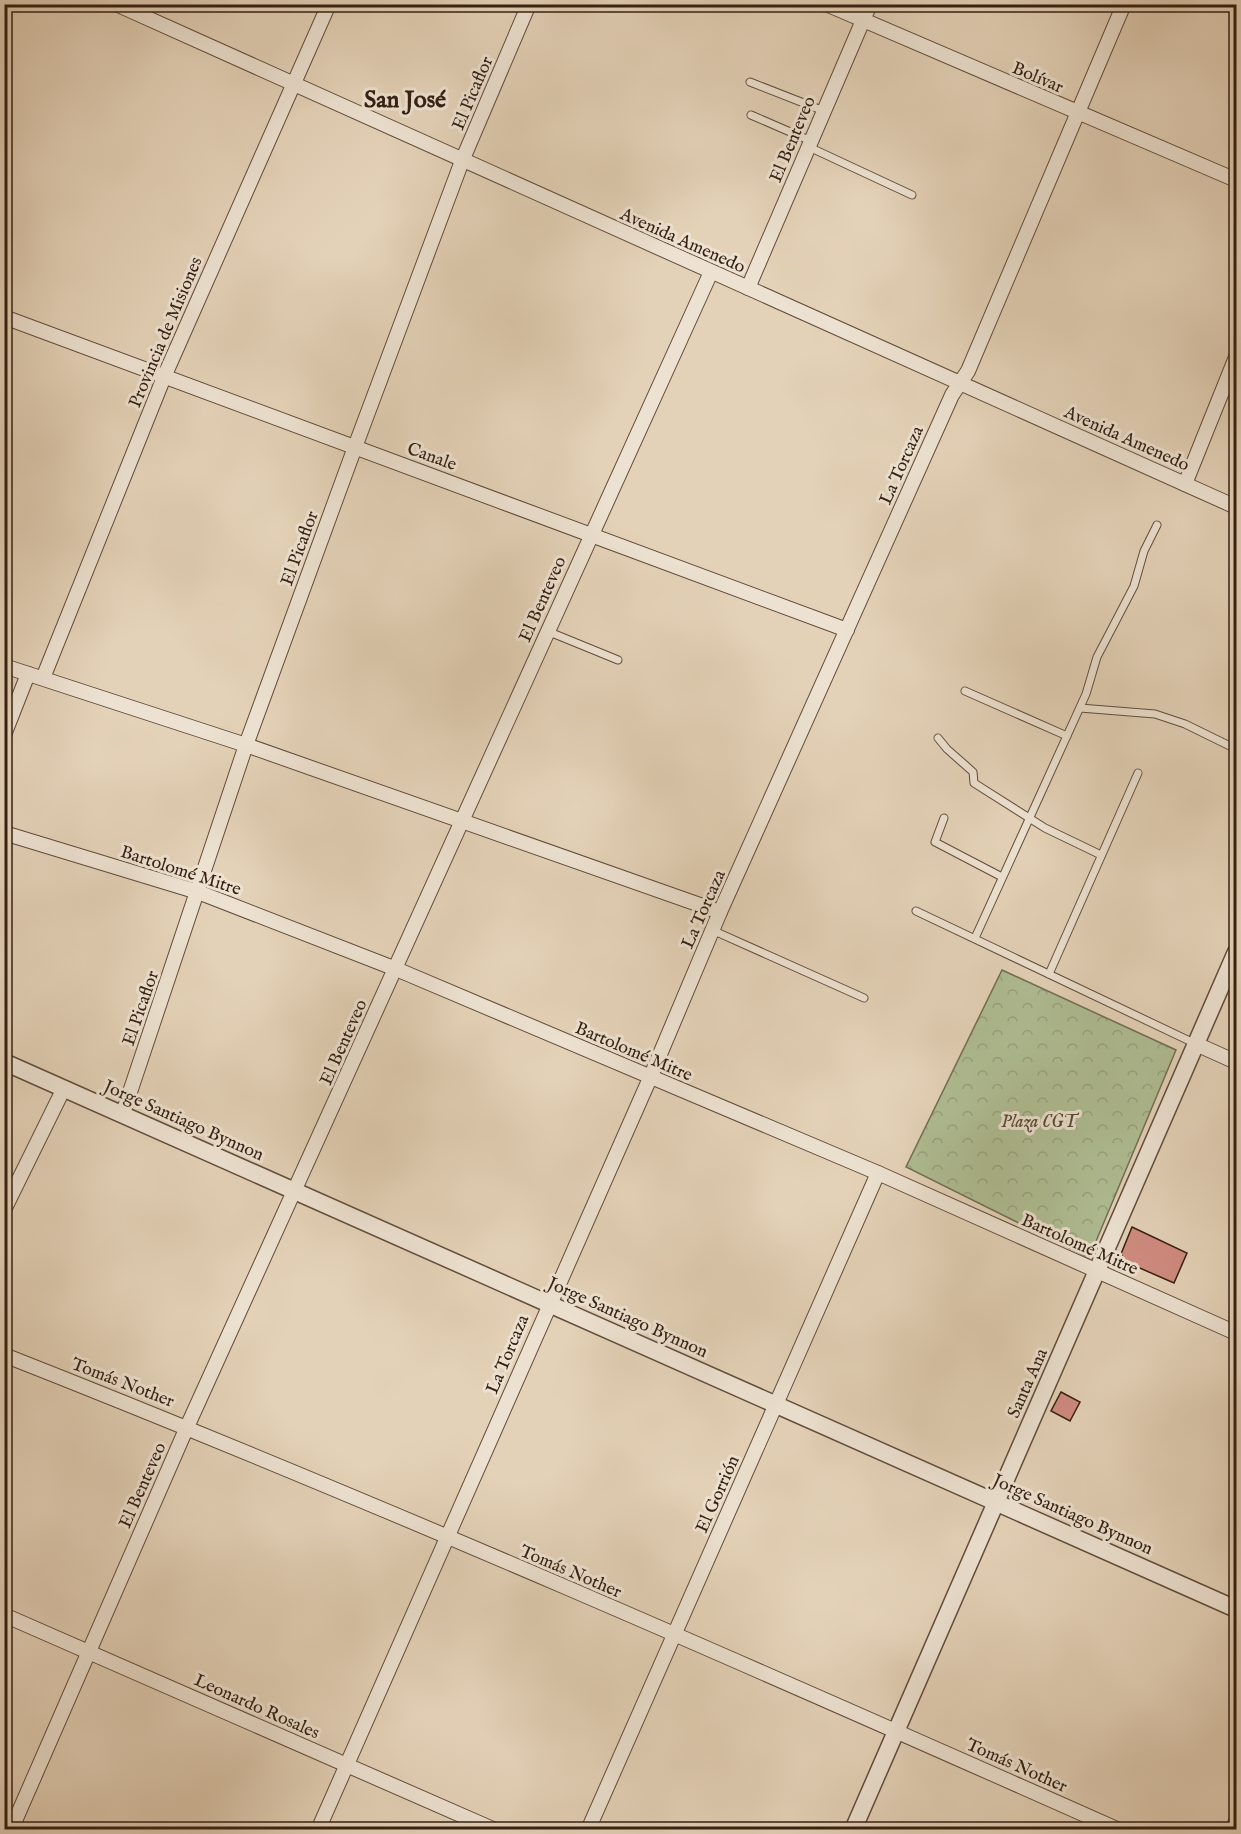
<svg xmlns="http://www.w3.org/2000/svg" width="1241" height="1834" viewBox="0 0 1241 1834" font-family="'IM FELL English',serif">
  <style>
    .forest { fill: url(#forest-crowns); stroke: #726e53; stroke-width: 1.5 }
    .building { fill: #d08c80; stroke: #352013; stroke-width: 1.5 }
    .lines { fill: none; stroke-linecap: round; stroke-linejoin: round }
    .service-casing { stroke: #614c3c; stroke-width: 9 }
    .minor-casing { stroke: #614c3c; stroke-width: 16 }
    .tertiary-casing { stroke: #614c3c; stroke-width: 19 }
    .service { stroke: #ede2d1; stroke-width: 7 }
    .minor { stroke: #ede2d1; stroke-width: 14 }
    .tertiary { stroke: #ede2d1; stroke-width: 16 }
    .labels { text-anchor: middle; stroke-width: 6; stroke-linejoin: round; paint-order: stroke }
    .street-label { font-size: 18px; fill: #352013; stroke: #ede2d1 }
    .park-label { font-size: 18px; font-style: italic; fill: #544733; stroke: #ede2d1 }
    .district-label { font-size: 24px; font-weight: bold; fill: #352013; stroke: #ede2d1 }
  </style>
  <defs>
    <pattern id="forest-crowns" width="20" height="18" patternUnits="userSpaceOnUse" patternTransform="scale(1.5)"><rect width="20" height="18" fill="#afbd93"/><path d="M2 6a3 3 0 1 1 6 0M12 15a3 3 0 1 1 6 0" fill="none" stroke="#97a27e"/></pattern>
  </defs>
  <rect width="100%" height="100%" fill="#e4d2b8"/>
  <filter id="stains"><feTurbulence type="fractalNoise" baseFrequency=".00333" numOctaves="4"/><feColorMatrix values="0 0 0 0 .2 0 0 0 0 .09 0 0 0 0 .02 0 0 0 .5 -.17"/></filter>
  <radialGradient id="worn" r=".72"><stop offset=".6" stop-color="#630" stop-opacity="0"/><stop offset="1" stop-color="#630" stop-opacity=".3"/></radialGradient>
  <!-- forest -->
  <path class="forest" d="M 1002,970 L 1176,1050 L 1089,1258 L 906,1167 Z"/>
  <!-- building -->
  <g class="building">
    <path d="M 1132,1227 L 1187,1253 L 1174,1283 L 1126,1262 L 1121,1254 Z"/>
    <path d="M 1061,1392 L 1080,1402 L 1070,1421 L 1051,1411 Z"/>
  </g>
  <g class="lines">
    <!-- service casing -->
    <g class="service-casing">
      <g id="service">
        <path d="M 750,82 L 824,111"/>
        <path d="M 751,115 L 811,141"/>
        <path d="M 809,147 L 912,195"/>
        <path d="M 547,631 L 618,660"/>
        <path d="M 965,691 L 1067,736"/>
        <path d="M 1080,708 L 1155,714 L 1185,724 L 1236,749"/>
        <path d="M 938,738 L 947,749 L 973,772 L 974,783 L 1045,828 L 1101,855"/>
        <path d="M 944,818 L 935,842 L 1002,877"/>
        <path d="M 916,911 L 1196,1044"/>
        <path d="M 712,930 L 864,998"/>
        <path d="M 975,938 L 1086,694 L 1097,657 L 1134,586 L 1144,551 L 1157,525"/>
        <path d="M 1049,974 L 1138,773"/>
      </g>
    </g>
    <!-- minor casing -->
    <g class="minor-casing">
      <g id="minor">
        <path d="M 116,4 L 1236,507"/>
        <path d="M 826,4 L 1236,180"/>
        <path d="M 748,288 L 870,4"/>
        <path d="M 4,317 L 847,630"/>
        <path d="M 1185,484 L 1236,357"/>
        <path d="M 4,666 L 246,745 L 720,912"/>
        <path d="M 43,678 L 164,377 L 329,4"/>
        <path d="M 4,735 L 28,674"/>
        <path d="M 4,833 L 198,892 L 396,969 L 878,1173 L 1236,1333"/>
        <path d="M 1196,1044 L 1236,1062"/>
        <path d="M 123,1113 L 246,745 L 355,447 L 462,161 L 529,4"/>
        <path d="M 4,1210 L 64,1088"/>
        <path d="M 4,1355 C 380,1503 750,1666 1119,1830"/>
        <path d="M 4,1615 L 495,1830"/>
        <path d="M 11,1830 L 187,1427 L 711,272"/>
        <path d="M 318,1830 L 650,1078 L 720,912 L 952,395 L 968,371 L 1124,4"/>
        <path d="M 588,1830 L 878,1173"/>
        <path d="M 1233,1830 L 1236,1821"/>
      </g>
    </g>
    <!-- tertiary casing -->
    <g class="tertiary-casing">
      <g id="tertiary">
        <path d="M 4,1062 L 1236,1609"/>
        <path d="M 853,1830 L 1236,952"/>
      </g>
    </g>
    <!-- service -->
    <use href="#service" class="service"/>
    <!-- minor -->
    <use href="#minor" class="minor"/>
    <!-- tertiary -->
    <use href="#tertiary" class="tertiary"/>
  </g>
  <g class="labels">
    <!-- street labels -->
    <g class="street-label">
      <text transform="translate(1038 77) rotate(23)" y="6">Bolívar</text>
      <text transform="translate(472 93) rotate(-67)" y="6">El Picaflor</text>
      <text transform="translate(792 139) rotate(-67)" y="6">El Benteveo</text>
      <text transform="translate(683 240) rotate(24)" y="6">Avenida Amenedo</text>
      <text transform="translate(165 332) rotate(-67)" y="6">Provincia de Misiones</text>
      <text transform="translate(1127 438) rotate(24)" y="6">Avenida Amenedo</text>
      <text transform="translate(432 456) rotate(20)" y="6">Canale</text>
      <text transform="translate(901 465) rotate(-66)" y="6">La Torcaza</text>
      <text transform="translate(299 548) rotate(-70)" y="6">El Picaflor</text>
      <text transform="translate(542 599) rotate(-66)" y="6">El Benteveo</text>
      <text transform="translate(181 870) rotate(18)" y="6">Bartolomé Mitre</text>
      <text transform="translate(703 909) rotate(-66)" y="6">La Torcaza</text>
      <text transform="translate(140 1008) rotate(-71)" y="6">El Picaflor</text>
      <text transform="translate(343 1042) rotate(-66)" y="6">El Benteveo</text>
      <text transform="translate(634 1051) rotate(23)" y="6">Bartolomé Mitre</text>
      <text transform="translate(184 1120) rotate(24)" y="6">Jorge Santiago Bynnon</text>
      <text transform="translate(1080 1244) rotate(24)" y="6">Bartolomé Mitre</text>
      <text transform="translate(628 1317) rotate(24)" y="6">Jorge Santiago Bynnon</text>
      <text transform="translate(507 1354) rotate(-67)" y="6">La Torcaza</text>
      <text transform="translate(123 1382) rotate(21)" y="6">Tomás Nother</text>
      <text transform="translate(1027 1383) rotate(-66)" y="6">Santa Ana</text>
      <text transform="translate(142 1485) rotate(-66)" y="6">El Benteveo</text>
      <text transform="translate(717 1494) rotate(-66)" y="6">El Gorrión</text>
      <text transform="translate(1073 1514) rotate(24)" y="6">Jorge Santiago Bynnon</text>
      <text transform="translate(571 1571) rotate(23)" y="6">Tomás Nother</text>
      <text transform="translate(257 1706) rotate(24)" y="6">Leonardo Rosales</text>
      <text transform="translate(1017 1765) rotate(24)" y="6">Tomás Nother</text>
    </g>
    <!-- park labels -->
    <g class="park-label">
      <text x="1039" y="1127">Plaza CGT</text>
    </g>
    <!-- district labels -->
    <g class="district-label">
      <text x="405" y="107">San José</text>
    </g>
  </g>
  <!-- margin -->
  <rect width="1241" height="1834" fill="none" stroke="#e4d2b8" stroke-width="24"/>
  <rect x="6" y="6" width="1229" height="1822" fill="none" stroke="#352013" stroke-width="3"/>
  <rect x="12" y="12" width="1217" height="1810" fill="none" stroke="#352013" stroke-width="1.5"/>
  <rect width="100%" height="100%" filter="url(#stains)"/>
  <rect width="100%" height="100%" fill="url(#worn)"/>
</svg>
